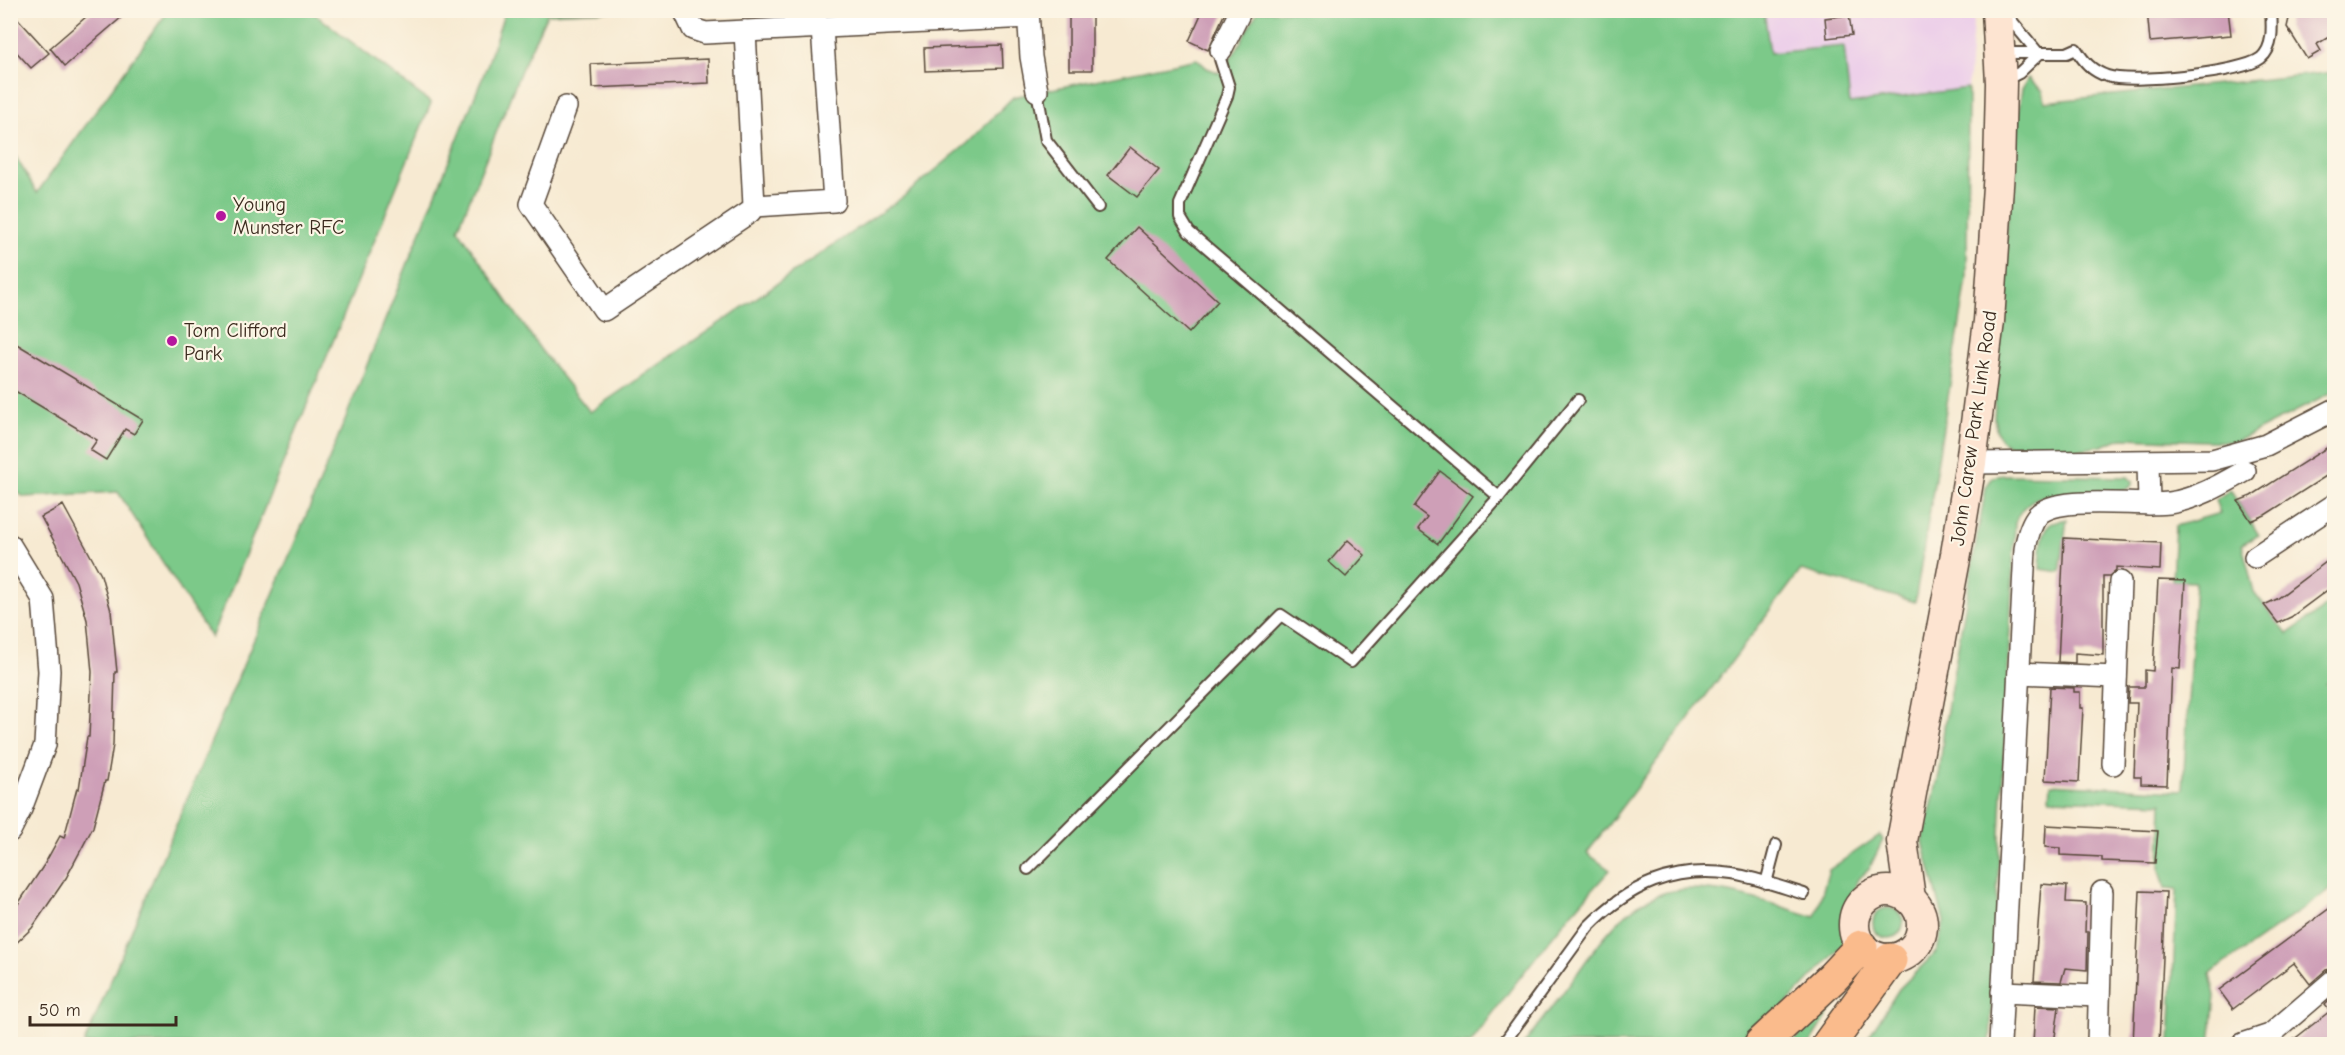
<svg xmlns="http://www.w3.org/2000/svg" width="2345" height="1055" viewBox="0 0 2345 1055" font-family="'Comic Neue',sans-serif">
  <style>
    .built { fill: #edd0e9 }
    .green { fill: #7bc989; stroke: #5b7a54; stroke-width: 1.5 }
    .building { fill: #ce9fb7 }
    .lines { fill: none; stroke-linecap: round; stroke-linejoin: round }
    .lane-casing { stroke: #574739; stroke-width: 14 }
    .street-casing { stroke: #574739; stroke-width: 24 }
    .secondary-casing { stroke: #574739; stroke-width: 33 }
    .highway-casing { stroke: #574739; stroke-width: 36 }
    .lane { stroke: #fff; stroke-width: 10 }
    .street { stroke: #fff; stroke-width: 21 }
    .secondary { stroke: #fde4d1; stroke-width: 30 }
    .highway { stroke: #fabb8c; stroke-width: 33 }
    .poi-dot { fill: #b5179e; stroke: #fcf5e5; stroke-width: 2 }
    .labels { text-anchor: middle; stroke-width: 4.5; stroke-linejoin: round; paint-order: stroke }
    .poi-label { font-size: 20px; fill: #3b2a1e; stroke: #fcf5e5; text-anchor: start }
    .street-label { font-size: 20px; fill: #3b2a1e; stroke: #fcf5e5 }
  </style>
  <rect width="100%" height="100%" fill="#fcf5e5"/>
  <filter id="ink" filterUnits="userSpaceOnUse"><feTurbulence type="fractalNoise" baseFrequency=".0167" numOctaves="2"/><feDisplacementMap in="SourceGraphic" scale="12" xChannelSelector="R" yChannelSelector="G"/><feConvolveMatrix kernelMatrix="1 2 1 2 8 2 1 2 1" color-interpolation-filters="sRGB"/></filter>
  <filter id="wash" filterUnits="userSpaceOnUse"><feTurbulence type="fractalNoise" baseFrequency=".008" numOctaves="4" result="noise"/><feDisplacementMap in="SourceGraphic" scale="24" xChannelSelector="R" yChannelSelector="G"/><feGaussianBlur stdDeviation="1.35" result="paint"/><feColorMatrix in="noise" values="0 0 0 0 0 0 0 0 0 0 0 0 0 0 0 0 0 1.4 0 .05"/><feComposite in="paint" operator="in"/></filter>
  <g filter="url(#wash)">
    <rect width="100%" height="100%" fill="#f7ead2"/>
    <!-- built -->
    <path class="built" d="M 1764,11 L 1974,11 L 1968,88 L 1850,104 L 1770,53 Z"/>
    <!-- green -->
    <g class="green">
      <path d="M 168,11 L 311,11 L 431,103 L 211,638 L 118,492 L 24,497 L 11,488 L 10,147 L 37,193 Z"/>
      <path d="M 505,11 L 611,11 L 547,14 L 521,70 L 458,229 L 540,349 L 590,412 L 903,197 L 968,143 L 1013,97 L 1197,59 L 1207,68 L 1220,73 L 1235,52 L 1258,11 L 1764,11 L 1770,53 L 1844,46 L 1850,104 L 1968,88 L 1967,279 L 1915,602 L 1801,570 L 1587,853 L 1610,870 C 1558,926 1515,983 1470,1044 L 84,1044 L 316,492 L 487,66 Z"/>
      <path d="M 2334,72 L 2334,392 L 2235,442 L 2122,438 L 2102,446 L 2059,453 L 2041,452 L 2009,446 L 2001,440 L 1996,429 L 1994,418 L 2012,155 L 2022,89 L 2028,78 L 2043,91 L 2045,102 Z"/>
      <path d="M 2003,475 L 2128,477 L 2132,481 L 2132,485 C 2103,513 2034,469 2015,523 L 1990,1044 L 1864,1044 L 1899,989 L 1937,951 L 1944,921 L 1923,842 L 1940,770 L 1944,727 L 1986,487 L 1993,477 Z"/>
      <path d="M 2230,490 L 2259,535 L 2242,544 L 2254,592 L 2287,634 L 2334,601 L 2334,677 L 2326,684 L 2334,693 L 2334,887 L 2210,974 L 2215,996 L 2210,1044 L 2170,1044 L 2177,889 L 2165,888 L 2160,870 L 2162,803 L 2050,799 L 2051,784 L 2181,791 L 2183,789 L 2195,582 L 2172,581 L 2175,526 L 2220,513 L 2215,500 Z"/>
      <path d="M 2067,519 L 2060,572 L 2040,569 C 2041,554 2040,536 2050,523 Z"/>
      <path d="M 1880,835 L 1883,840 L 1870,867 L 1859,879 L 1852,894 L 1844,928 L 1844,944 L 1771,1020 L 1741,1044 L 1524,1044 C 1541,1021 1559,998 1576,975 C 1605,934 1635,889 1691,889 C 1734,889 1775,905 1815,917 L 1829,870 Z"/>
      <circle cx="1888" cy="923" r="15"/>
      <path d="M 1828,1007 L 1832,1009 L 1810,1044 L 1791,1044 Z"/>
    </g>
    <g id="blocks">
      <!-- building -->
      <g class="building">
        <path d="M 10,10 L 49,53 L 31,68 L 10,45 Z"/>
        <path d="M 94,10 L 130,10 L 65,66 L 50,48 Z"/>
        <rect x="1069" y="10" width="23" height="60"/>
        <path d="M 1203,10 L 1226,10 L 1208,50 L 1189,41 Z"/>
        <path d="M 2147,10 L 2228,10 L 2231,35 L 2150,42 Z"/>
        <path d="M 2291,10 L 2334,10 L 2334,34 L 2317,44 L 2321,51 L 2307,59 L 2287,27 Z"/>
        <path d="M 1849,15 L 1852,35 L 1827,38 L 1825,18 Z"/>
        <path d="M 1002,45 L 1003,68 L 925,71 L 924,48 Z"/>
        <path d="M 708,59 L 709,83 L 592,88 L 591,64 Z"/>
        <path d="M 1130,147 L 1159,170 L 1137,197 L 1108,175 Z"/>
        <path d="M 1137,227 L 1218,301 L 1189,333 L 1108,260 Z"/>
        <path d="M 10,340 L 143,420 L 134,434 L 125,429 L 106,460 L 90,450 L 97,440 L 10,388 Z"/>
        <path d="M 2334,443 L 2334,471 L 2265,515 L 2251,521 L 2238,501 L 2251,496 Z"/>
        <path d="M 1440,471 L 1473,496 L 1438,544 L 1418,529 L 1427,517 L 1414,507 Z"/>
        <path d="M 63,505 L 101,575 L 111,611 L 117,672 L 115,672 L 113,745 L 107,781 L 105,781 L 93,827 L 66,878 L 47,906 L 32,928 L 10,949 L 10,916 L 44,865 L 60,836 L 64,838 L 77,788 L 79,789 L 87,737 L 89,737 L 92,672 L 87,620 L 76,582 L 41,517 Z"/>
        <path d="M 2064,538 L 2161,543 L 2160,570 L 2116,567 L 2116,570 L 2109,576 L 2103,576 L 2103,655 L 2075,653 L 2075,663 L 2058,662 Z"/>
        <path d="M 1348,540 L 1365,555 L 1346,577 L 1329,562 Z"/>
        <path d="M 2334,556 L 2334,585 L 2291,617 L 2278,623 L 2264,605 L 2277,599 Z"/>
        <path d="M 2158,580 L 2185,581 L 2180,669 L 2172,668 L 2167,785 L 2141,784 L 2141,777 L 2134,777 L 2137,703 L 2128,703 L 2129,687 L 2145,687 L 2145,670 L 2153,671 Z"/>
        <path d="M 2050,687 L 2074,688 L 2074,692 L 2080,692 L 2080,708 L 2083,708 L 2079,782 L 2045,780 Z"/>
        <path d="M 2046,825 L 2158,831 L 2155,863 L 2102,861 L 2102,857 L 2060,855 L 2060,848 L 2045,847 Z"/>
        <path d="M 2041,884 L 2067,886 L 2066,902 L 2086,903 L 2085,932 L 2088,932 L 2087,970 L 2065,968 L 2061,982 L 2034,981 Z"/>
        <path d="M 2140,891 L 2166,892 L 2159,1044 L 2133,1044 Z"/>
        <path d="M 2334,905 L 2334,968 L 2326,970 L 2310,984 L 2294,963 L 2233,1009 L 2219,990 Z"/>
        <path d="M 2334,996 L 2334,1044 L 2288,1044 L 2330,1011 L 2325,1005 Z"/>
        <path d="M 2035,1006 L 2059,1007 L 2054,1044 L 2033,1044 Z"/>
      </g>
    </g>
  </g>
  <g filter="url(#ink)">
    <use href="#blocks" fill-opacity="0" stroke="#574739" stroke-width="1.5"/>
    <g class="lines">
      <!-- lane casing -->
      <g class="lane-casing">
        <g id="lane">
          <path d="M 1221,50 L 1220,59 L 1229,87 L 1227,96 L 1180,204 L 1180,217 L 1189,232 L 1499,497"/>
          <path d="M 2000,53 L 2067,53 L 2076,49 C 2084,62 2092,71 2107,76 C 2130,84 2242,73 2261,58 C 2274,47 2272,26 2271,10"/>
          <path d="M 2003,81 L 2019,73 L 2039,54 L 2005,13"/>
          <path d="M 1037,91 L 1046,140 L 1098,207"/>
          <path d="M 1028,869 L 1281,615 L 1351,662 L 1499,497 L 1578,400"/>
          <path d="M 1766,883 L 1776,845"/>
          <path d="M 1503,1044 L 1588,927 C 1629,885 1674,865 1733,874 C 1757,878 1781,887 1804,894"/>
        </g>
      </g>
      <!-- street casing -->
      <g class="street-casing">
        <g id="street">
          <path d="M 684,10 L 693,29 L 705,33 L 1028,17"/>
          <path d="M 1028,10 L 1031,57 L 1037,91"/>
          <path d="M 745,31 L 754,206 L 834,201 L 822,28"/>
          <path d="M 1221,50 L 1241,10"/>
          <path d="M 566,107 L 531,204 L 604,310 L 750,212 L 754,206"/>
          <path d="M 2148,462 L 2149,504"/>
          <path d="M 1971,463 L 2212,460 L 2266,445 L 2334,410"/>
          <path d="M 10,545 L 43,599 L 49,671 L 45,745 L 21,809 L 10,831"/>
          <path d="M 2255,557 L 2334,505"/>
          <path d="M 2019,673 L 2116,677"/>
          <path d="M 2113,764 L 2120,582"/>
          <path d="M 2002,992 L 2098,996"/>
          <path d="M 2000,1044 L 2025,549 C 2027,538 2030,524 2038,515 C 2058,494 2139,507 2169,503 C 2197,499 2222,484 2245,471"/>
          <path d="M 2098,1044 L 2102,892"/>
          <path d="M 2243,1044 L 2270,1035 L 2334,980"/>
        </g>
      </g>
      <!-- secondary casing -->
      <g class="secondary-casing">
        <g id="secondary">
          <circle cx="1888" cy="925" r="34"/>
          <path d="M 1910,898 L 1902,841 L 1956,554 L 1971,463 L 1989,321 L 1999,171 L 2001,83 L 1997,10"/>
        </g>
      </g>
      <!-- highway casing -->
      <g class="highway-casing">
        <g id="highway">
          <path d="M 1761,1044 L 1832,978 L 1861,947"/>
          <path d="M 1829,1044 L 1890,960"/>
        </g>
      </g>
      <!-- lane -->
      <use href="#lane" class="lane"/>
      <!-- street -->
      <use href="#street" class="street"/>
      <!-- secondary -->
      <use href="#secondary" class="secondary"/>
      <!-- highway -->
      <use href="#highway" class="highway"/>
    </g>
  </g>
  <!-- markers -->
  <g class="poi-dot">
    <circle cx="221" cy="216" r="6"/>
    <circle cx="172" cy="341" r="6"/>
  </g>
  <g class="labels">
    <!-- poi labels -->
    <g class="poi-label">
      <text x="233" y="211">Young<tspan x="233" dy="23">Munster RFC</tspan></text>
      <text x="184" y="337">Tom Clifford<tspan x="184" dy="23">Park</tspan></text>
    </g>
    <!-- street labels -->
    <g class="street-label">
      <text transform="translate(1973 428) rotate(-82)" y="7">John Carew Park Link Road</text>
    </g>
  </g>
  <!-- margin -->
  <rect width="2345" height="1055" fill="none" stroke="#fcf5e5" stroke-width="36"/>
  <!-- scale -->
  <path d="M30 1016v9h146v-9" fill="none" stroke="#3b2a1e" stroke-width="3"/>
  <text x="39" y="1016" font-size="18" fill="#3b2a1e" stroke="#fcf5e5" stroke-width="4.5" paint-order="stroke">50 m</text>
</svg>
